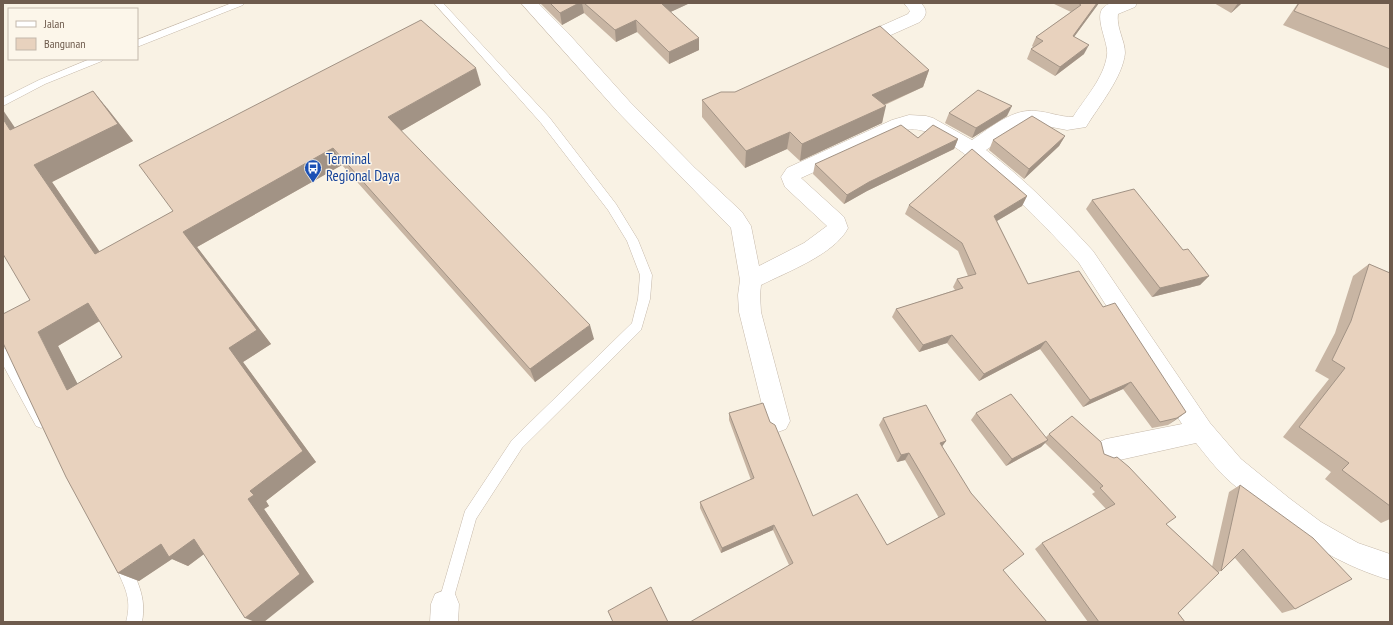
<svg xmlns="http://www.w3.org/2000/svg" width="1393" height="625" viewBox="0 0 1393 625" font-family="'PT Sans Narrow',sans-serif">
  <style>
    .lines { fill: none; stroke-linecap: round; stroke-linejoin: round }
    .service-casing { stroke: #c6b9aa; stroke-width: 1 }
    .minor-casing { stroke: #c6b9aa; stroke-width: 1 }
    .service { fill: #fff; fill-rule: evenodd }
    .minor { fill: #fff; fill-rule: evenodd }
    .wall { fill: #c8b5a3; fill-rule: evenodd }
    .shaded-wall { fill: #a29385 }
    .building { fill: #e8d2be; stroke: #a29385; fill-rule: evenodd }
    .labels { text-anchor: middle; stroke-width: 3; stroke-linejoin: round; paint-order: stroke }
    .transit-label { font-size: 15px; fill: #164399; stroke: #fcf6ea; text-anchor: start }
  </style>
  <rect width="100%" height="100%" fill="#f9f2e4"/>
  <g class="lines">
    <!-- service casing -->
    <g class="service-casing">
      <g id="service">
        <path d="M 232,3 L 244,3 L 243,5 L 137,47 L 137,40 Z"/>
        <path d="M 434,3 L 443,3 L 549,117 L 616,204 L 638,240 L 652,275 L 650,299 L 641,330 L 522,448 L 476,519 L 452,604 L 450,609 L 445,611 L 440,609 L 438,604 L 465,511 L 512,440 L 632,323 L 638,299 L 640,275 L 627,241 L 608,210 L 541,123 Z"/>
        <path d="M 90,59 L 104,59 L 102,61 L 45,84 L 3,106 L 3,98 L 39,80 Z"/>
        <path d="M 3,348 L 7,349 L 46,418 L 48,422 L 46,426 L 41,428 L 36,426 L 3,365 Z"/>
        <path d="M 121,556 L 126,558 C 137,579 147,598 142,622 L 126,622 C 133,597 123,585 114,563 L 116,558 Z"/>
      </g>
    </g>
    <!-- minor casing -->
    <g class="minor-casing">
      <g id="minor">
        <path d="M 521,3 L 538,3 L 568,33 L 630,102 L 695,168 L 742,212 L 751,226 L 759,266 L 804,243 L 827,226 L 785,187 L 781,177 L 787,168 L 892,120 L 909,115 L 926,116 L 933,118 L 972,140 C 990,128 1013,108 1036,111 C 1049,112 1060,117 1073,117 C 1085,98 1104,78 1107,55 C 1109,43 1093,16 1104,7 C 1112,0 1127,3 1137,3 L 1135,7 L 1118,14 C 1116,28 1125,40 1125,53 C 1123,77 1098,107 1086,127 L 1067,130 L 1036,124 L 1028,124 L 1008,135 L 986,150 C 1025,179 1060,215 1093,251 L 1210,423 L 1241,459 L 1289,498 L 1321,522 L 1358,543 L 1390,554 L 1390,580 C 1338,565 1295,536 1254,501 C 1244,493 1233,485 1224,476 C 1214,466 1205,454 1196,443 L 1106,463 L 1097,459 L 1094,451 L 1097,443 L 1106,439 L 1182,424 L 1079,263 C 1052,233 946,118 906,130 L 801,178 L 844,217 L 848,228 C 835,254 787,272 761,285 L 760,295 L 761,312 L 790,421 L 786,429 L 778,432 L 770,429 L 766,421 L 739,312 L 738,295 L 740,280 L 731,228 L 618,112 Z"/>
        <path d="M 904,3 L 921,3 C 928,11 927,15 920,22 L 864,47 L 858,49 L 852,47 L 849,43 L 852,39 L 908,14 L 910,11 Z"/>
        <path d="M 445,590 L 455,594 L 459,604 L 458,622 L 430,622 L 431,604 L 435,594 Z"/>
      </g>
    </g>
    <!-- service -->
    <use href="#service" class="service"/>
    <!-- minor -->
    <use href="#minor" class="minor"/>
  </g>
  <!-- wall -->
  <g class="wall">
    <path d="M 540,3 L 690,3 L 670,12 L 699,50 L 669,64 L 637,32 L 616,42 L 584,13 L 562,25 Z"/>
    <path d="M 1052,3 L 1099,3 L 1074,37 L 1084,54 L 1055,76 L 1027,59 L 1031,49 L 1033,47 L 1032,46 L 1036,37 L 1071,12 Z"/>
    <path d="M 1214,3 L 1242,3 L 1231,13 Z"/>
    <path d="M 1298,3 L 1390,3 L 1390,69 L 1283,25 Z"/>
    <path d="M 929,70 L 923,87 L 885,105 L 882,123 L 800,161 L 787,149 L 745,168 L 702,117 L 702,100 L 735,92 Z"/>
    <path d="M 481,85 L 401,131 L 594,339 L 535,382 L 342,165 L 197,247 L 271,344 L 243,362 L 316,462 L 266,501 L 269,506 L 264,509 L 314,582 L 204,554 L 188,566 L 172,559 L 139,581 L 118,573 L 30,300 L 15,128 L 107,108 L 133,141 L 52,182 L 100,252 L 173,211 ZM 100,321 L 122,357 L 77,384 L 58,346 Z"/>
    <path d="M 949,113 L 1007,116 L 972,138 L 945,123 Z"/>
    <path d="M 1065,136 L 1059,146 L 1024,179 L 989,150 L 993,140 Z"/>
    <path d="M 918,138 L 958,139 L 954,149 L 867,191 L 844,204 L 813,174 L 815,164 Z"/>
    <path d="M 1027,196 L 1022,206 L 997,221 L 1028,284 L 1103,307 L 1186,412 L 1168,425 L 1152,428 L 1123,389 L 1083,407 L 1040,349 L 979,381 L 947,343 L 919,352 L 892,317 L 896,309 L 955,290 L 953,287 L 957,279 L 968,276 L 958,251 L 905,214 L 909,205 Z"/>
    <path d="M 1092,200 L 1183,250 L 1209,276 L 1200,285 L 1152,297 L 1086,209 Z"/>
    <path d="M 1369,264 L 1390,273 L 1390,519 L 1381,523 L 1325,479 L 1331,472 L 1283,437 L 1329,379 L 1315,371 L 1335,333 L 1353,276 Z"/>
    <path d="M 729,413 L 770,422 L 813,516 L 887,545 L 939,518 L 905,460 L 897,462 L 879,425 L 883,418 L 946,441 L 942,446 L 1003,570 L 789,565 L 773,530 L 721,553 L 700,508 L 700,502 L 751,480 L 729,420 Z"/>
    <path d="M 976,413 L 1046,437 L 1049,434 L 1104,454 L 1166,524 L 1212,567 L 1229,492 L 1240,485 L 1295,609 L 1282,613 L 1235,558 L 1221,571 L 1218,572 L 1178,613 L 1185,622 L 1088,622 L 1035,549 L 1042,543 L 1106,509 L 1092,494 L 1095,492 L 1045,443 L 1041,447 L 1006,466 L 971,420 Z"/>
  </g>
  <!-- shaded-wall -->
  <g class="shaded-wall">
    <path d="M 579,3 L 582,3 L 584,13 L 562,25 L 560,13 Z"/>
    <path d="M 664,3 L 690,3 L 662,16 L 662,4 Z"/>
    <path d="M 1097,3 L 1099,3 L 1068,45 L 1073,36 Z"/>
    <path d="M 1238,3 L 1242,3 L 1231,13 Z"/>
    <path d="M 636,20 L 637,32 L 616,42 L 615,30 Z"/>
    <path d="M 699,38 L 699,50 L 669,64 L 669,52 Z"/>
    <path d="M 1089,45 L 1084,54 L 1055,76 L 1060,67 Z"/>
    <path d="M 476,68 L 481,85 L 396,134 L 388,117 Z"/>
    <path d="M 929,70 L 923,87 L 867,112 L 872,95 Z"/>
    <path d="M 93,91 L 107,108 L 133,141 L 52,182 L 112,270 L 95,254 L 34,165 Z"/>
    <path d="M 886,106 L 882,123 L 800,161 L 802,144 Z"/>
    <path d="M 1012,106 L 1007,116 L 972,138 L 976,128 Z"/>
    <path d="M 3,110 L 28,147 L 10,130 L 3,119 Z"/>
    <path d="M 790,132 L 787,149 L 745,168 L 746,151 Z"/>
    <path d="M 1065,136 L 1059,146 L 1024,179 L 1029,169 Z"/>
    <path d="M 958,139 L 954,149 L 867,191 L 844,204 L 847,195 L 869,182 Z"/>
    <path d="M 333,148 L 342,165 L 197,247 L 271,344 L 243,362 L 316,462 L 266,501 L 269,506 L 264,509 L 314,582 L 264,622 L 255,622 L 245,618 L 248,499 L 250,491 L 229,348 L 183,232 Z"/>
    <path d="M 1027,196 L 1022,206 L 990,225 L 994,216 Z"/>
    <path d="M 1209,276 L 1200,285 L 1152,297 L 1160,288 Z"/>
    <path d="M 88,303 L 106,317 L 58,346 L 87,402 L 67,390 L 38,332 Z"/>
    <path d="M 590,325 L 594,339 L 535,382 L 530,369 Z"/>
    <path d="M 952,335 L 947,343 L 919,352 L 923,345 Z"/>
    <path d="M 1046,341 L 1040,349 L 979,381 L 984,374 Z"/>
    <path d="M 1131,382 L 1123,389 L 1083,407 L 1090,400 Z"/>
    <path d="M 1186,412 L 1177,419 L 1168,425 L 1177,418 Z"/>
    <path d="M 1048,440 L 1041,447 L 1006,466 L 1012,459 Z"/>
    <path d="M 946,441 L 941,448 L 940,443 Z"/>
    <path d="M 909,453 L 905,460 L 897,462 L 901,455 Z"/>
    <path d="M 774,525 L 773,530 L 721,553 L 722,548 Z"/>
    <path d="M 194,539 L 212,548 L 188,566 L 172,559 L 139,581 L 118,573 L 161,544 Z"/>
  </g>
  <!-- building -->
  <g class="building">
    <path d="M 550,3 L 579,3 L 560,13 Z"/>
    <path d="M 584,3 L 664,3 L 662,4 L 699,38 L 669,52 L 636,20 L 615,30 Z"/>
    <path d="M 1078,3 L 1097,3 L 1073,36 L 1089,45 L 1060,67 L 1031,49 L 1043,41 L 1036,37 L 1081,5 Z"/>
    <path d="M 1299,3 L 1390,3 L 1390,49 L 1294,11 Z"/>
    <path d="M 421,20 L 476,68 L 388,117 L 590,325 L 530,369 L 333,148 L 183,232 L 257,330 L 229,348 L 303,451 L 250,491 L 254,495 L 248,499 L 300,574 L 245,618 L 194,539 L 169,557 L 161,544 L 118,573 L 66,477 L 3,343 L 3,314 L 30,300 L 3,254 L 3,119 L 10,130 L 93,91 L 118,124 L 34,165 L 95,254 L 173,211 L 139,165 ZM 88,303 L 122,357 L 67,390 L 38,332 Z"/>
    <path d="M 880,26 L 929,70 L 872,95 L 886,106 L 802,144 L 790,132 L 746,151 L 702,100 L 721,92 L 735,92 Z"/>
    <path d="M 978,90 L 1012,106 L 976,128 L 949,113 Z"/>
    <path d="M 1032,116 L 1065,136 L 1029,169 L 993,140 Z"/>
    <path d="M 901,125 L 918,138 L 933,125 L 958,139 L 869,182 L 847,195 L 815,164 Z"/>
    <path d="M 972,149 L 1027,196 L 994,216 L 1028,284 L 1079,271 L 1103,307 L 1115,303 L 1186,412 L 1177,418 L 1160,422 L 1131,382 L 1090,400 L 1046,341 L 984,374 L 952,335 L 923,345 L 896,309 L 963,288 L 957,279 L 976,274 L 962,243 L 909,205 Z"/>
    <path d="M 1134,189 L 1183,250 L 1188,249 L 1209,276 L 1160,288 L 1092,200 Z"/>
    <path d="M 1369,264 L 1390,273 L 1390,506 L 1342,470 L 1349,463 L 1299,427 L 1345,368 L 1332,360 L 1351,321 Z"/>
    <path d="M 1011,394 L 1048,440 L 1012,459 L 976,413 Z"/>
    <path d="M 763,403 L 770,422 L 775,425 L 813,516 L 857,494 L 887,545 L 945,514 L 909,453 L 901,455 L 883,418 L 926,405 L 946,441 L 940,443 L 971,493 L 1024,554 L 1003,570 L 1047,622 L 690,622 L 793,563 L 774,525 L 722,548 L 700,502 L 754,478 L 729,413 Z"/>
    <path d="M 1072,416 L 1101,442 L 1104,454 L 1114,458 L 1117,457 L 1129,467 L 1176,517 L 1166,524 L 1219,573 L 1178,613 L 1185,622 L 1099,622 L 1042,543 L 1115,504 L 1100,488 L 1103,486 L 1049,434 Z"/>
    <path d="M 1240,485 L 1313,538 L 1352,579 L 1295,609 L 1243,549 L 1221,571 Z"/>
    <path d="M 651,587 L 668,622 L 613,622 L 608,611 Z"/>
  </g>
  <!-- icons -->
  <defs>
    <g id="bus-pin" transform="scale(0.9)"><path d="M0 17L-7.5 6A9.5 9.5 0 1 1 7.5 6Z" fill="#1a4fb4" stroke="#fcf6ea"/><path d="M-5-6H5V4H4V6H2V4H-2V6H-4V4H-5ZM-3.5-4V0h7V-4ZM-3.5 1.2v1.5H-2V1.2ZM2 1.2v1.5H3.5V1.2Z" fill="#fff"/></g>
  </defs>
  <g fill-rule="evenodd">
    <use href="#bus-pin" x="313" y="168"/>
  </g>
  <g class="labels">
    <!-- transit labels -->
    <g class="transit-label">
      <text x="326" y="164">Terminal<tspan x="326" dy="17">Regional Daya</tspan></text>
    </g>
  </g>
  <!-- border -->
  <rect width="1393" height="625" fill="none" stroke="#6e5b4d" stroke-width="8"/>
  <!-- legend -->
  <rect x="8" y="8" width="130" height="52" fill="#fcf6ea" stroke="#c3b8ab"/>
  <rect x="16" y="21" width="20" height="6" fill="#ffffff" stroke="#c3b8ab"/>
  <text x="44" y="28" font-size="12" fill="#6e5b4d">Jalan</text>
  <rect x="16" y="38" width="20" height="12" fill="#e8d2be" stroke="#c3b8ab"/>
  <text x="44" y="48" font-size="12" fill="#6e5b4d">Bangunan</text>
</svg>
